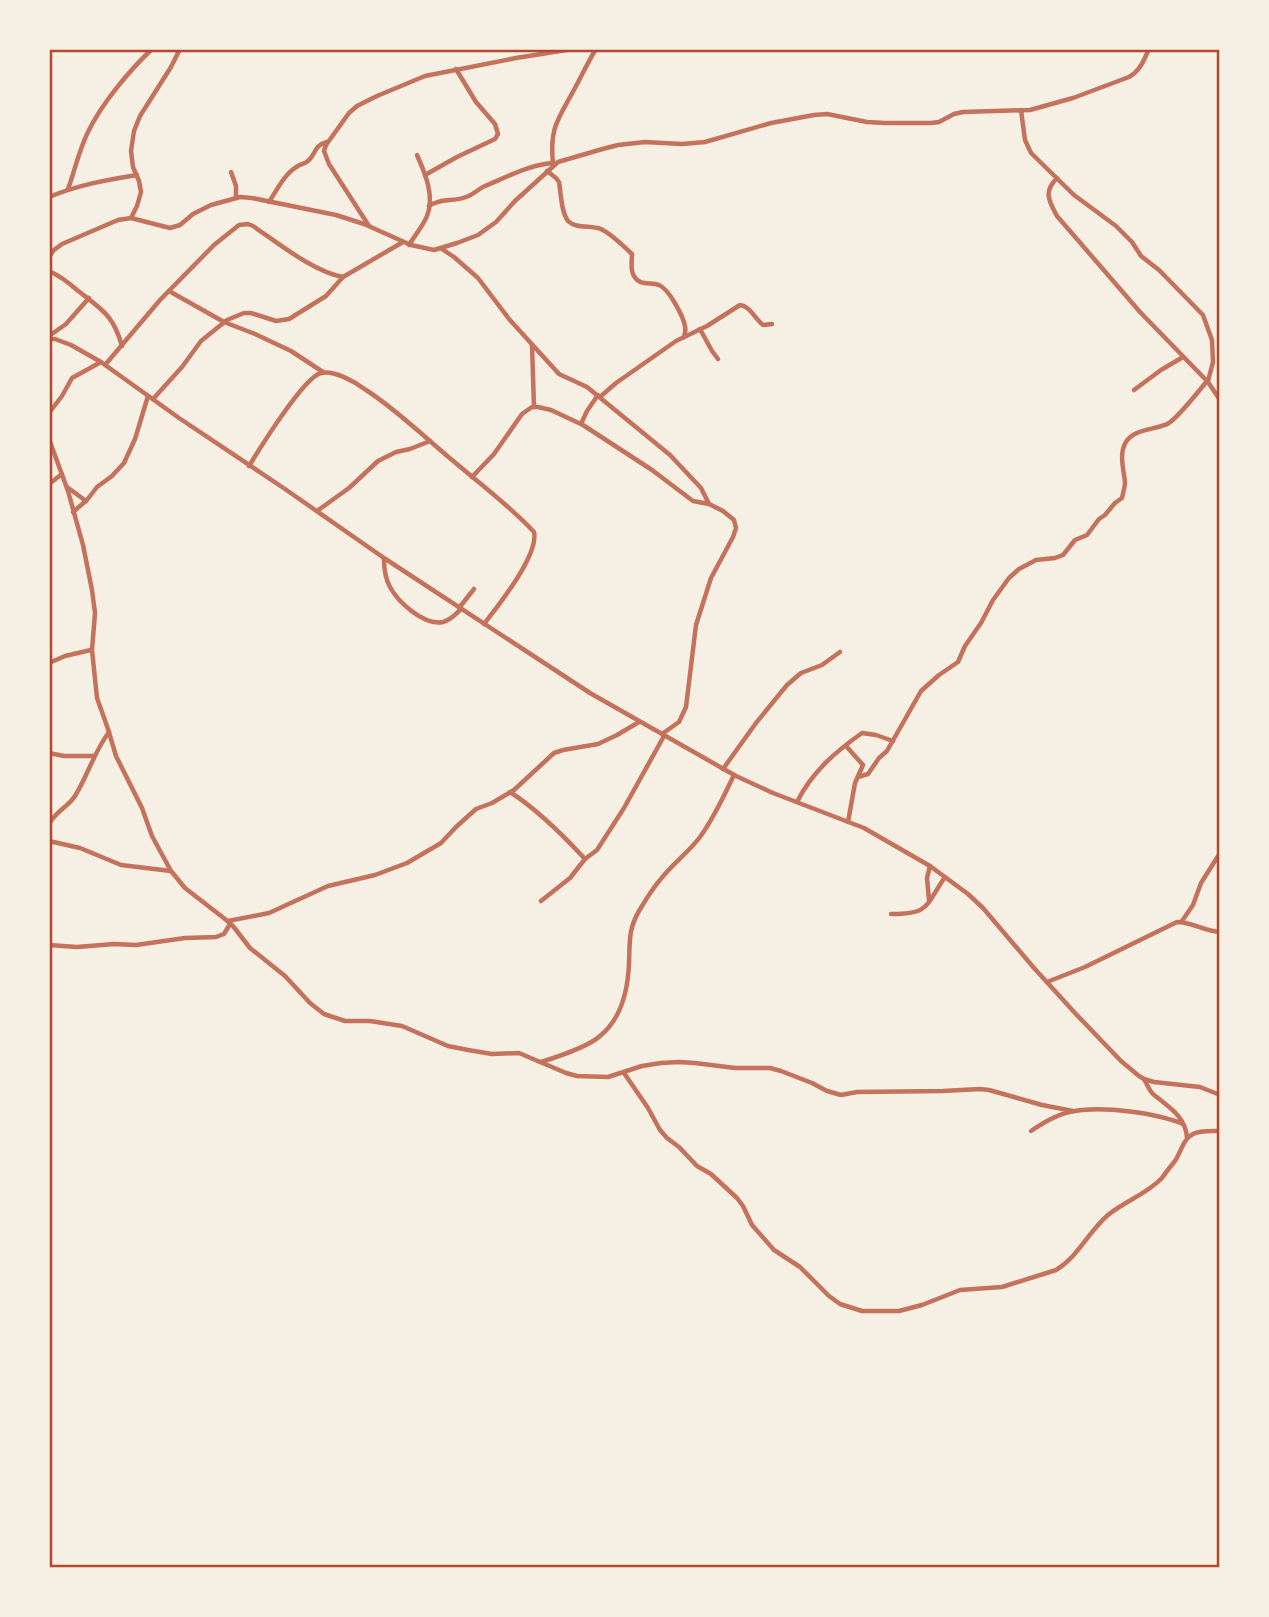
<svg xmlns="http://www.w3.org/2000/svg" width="1269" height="1617" viewBox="0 0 1269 1617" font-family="'Playfair Display',serif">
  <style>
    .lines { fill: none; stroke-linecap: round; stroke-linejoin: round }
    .minor { stroke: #c5725c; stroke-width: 4.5 }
    .neatline { fill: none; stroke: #b5482f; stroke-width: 2.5 }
  </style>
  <rect width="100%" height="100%" fill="#f6efe4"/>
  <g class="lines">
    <!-- minor -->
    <g class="minor">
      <path d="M 577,49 L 595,50"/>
      <path d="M 1021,110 L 1025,140 L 1031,153 L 1074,195 L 1116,226 L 1132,242 L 1141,256 L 1159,270 L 1203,315 L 1212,340 L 1213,362 L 1208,381"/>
      <path d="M 553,164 C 549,127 559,118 575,88 C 582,75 588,62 596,49"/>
      <path d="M 547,171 L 556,178 L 559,182 C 561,193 561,212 568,221 C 576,229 591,225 601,229 C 613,235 622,245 632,254 C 632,261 630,270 634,276 C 639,286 650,282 659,285 C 669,289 683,316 685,326 C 686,331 685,332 684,337"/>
      <path d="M 231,172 L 236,186 L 236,198"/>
      <path d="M 425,175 L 457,157 L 495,139 L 498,134 L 495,124 L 476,102 L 456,69"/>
      <path d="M 1057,178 C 1043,192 1049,201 1057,216 L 1140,312 L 1208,382 L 1220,400"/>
      <path d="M 68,189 C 75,170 79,150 88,132 C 102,103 129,71 152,49"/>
      <path d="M 49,197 C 78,185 106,180 137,175"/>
      <path d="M 269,202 C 277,190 285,173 298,166 C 301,164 305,164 308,161 C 317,153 313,146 327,142"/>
      <path d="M 429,206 C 440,198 453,202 466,197 C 473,195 478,189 485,186 C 507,177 528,165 553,163"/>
      <path d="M 131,218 L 137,206 L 141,192 L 139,181 L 133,167 L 131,151 L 134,131 L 140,116 L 171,67 L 180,49"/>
      <path d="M 369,226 L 329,164 L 324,151 L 326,145 L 349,113 L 357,106 L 377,96 L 425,76 L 516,58 L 573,49"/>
      <path d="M 409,245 C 415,235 423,226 427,216 C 435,196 425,173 417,155"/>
      <path d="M 442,249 L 454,257 L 478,278 L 509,319 L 559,374 L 587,387 L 670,455 L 701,488 L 709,504"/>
      <path d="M 49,257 L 54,250 L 62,244 L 118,220 L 131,218 L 170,228 L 180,225 L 193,214 L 211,205 L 240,197 L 252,198 L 336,215 L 364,224 L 411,245 L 434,250 L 457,243 L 478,235 L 496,222 L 515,201 L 558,162 L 599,150 L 618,145 L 645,142 L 682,144 L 705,142 L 771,123 L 814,115 L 827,114 L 867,122 L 885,123 L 931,123 L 939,122 L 954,114 L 963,112 L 1030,110 L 1073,98 L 1129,77 C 1140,71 1144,60 1149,49"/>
      <path d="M 49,271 C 60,276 68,282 77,290 C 101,309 113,314 122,346"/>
      <path d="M 169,291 L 224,322 L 255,334 L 291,351 L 323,372"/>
      <path d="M 700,329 L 712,351 L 718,359"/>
      <path d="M 49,336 L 66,324 L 89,298"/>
      <path d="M 49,339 L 55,339 L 71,345 L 101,362 L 179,418 L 285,489 L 384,558 L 590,693 L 736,776 L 773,793 L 864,828 L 930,866 L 968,894 L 983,908 L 1034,968 L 1075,1013 L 1121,1061 L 1139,1076 L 1144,1079 L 1154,1082 L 1200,1087 L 1220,1095"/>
      <path d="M 532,345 L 534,407"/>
      <path d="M 105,365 L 160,300 L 214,245 L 239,225 L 248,224 L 253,226 C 278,243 314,272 343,277 L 403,242"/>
      <path d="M 1134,390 L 1161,370 L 1183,357"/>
      <path d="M 600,397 L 616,383 L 676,341 L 707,326 L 740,305 C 750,306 755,319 763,325 L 772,324"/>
      <path d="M 153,399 L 182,367 L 201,341 L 227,320 L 244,313 L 251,313 L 276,321 L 289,319 L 326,296 L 343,277"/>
      <path d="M 49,413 L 62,396 L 72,378 L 101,362"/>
      <path d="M 581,424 L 587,411 L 598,395"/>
      <path d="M 49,439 L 68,491 L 83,545 L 92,590 L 95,613 L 92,650 L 97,698 L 108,729 L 116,756 L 142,808 L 152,836 L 171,871 L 185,888 L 225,919 L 233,926 L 250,948 L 285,976 L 310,1003 L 324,1014 L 345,1021 L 370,1021 L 402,1026 L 448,1046 L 468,1050 L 492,1054 L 519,1053 L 566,1073 L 577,1076 L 608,1077 L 642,1066 L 661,1063 L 679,1062 L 695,1063 L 735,1068 L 770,1068 L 781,1071 L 812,1083 L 827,1091 L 841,1095 L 857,1092 L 943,1091 L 980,1089 L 989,1090 L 1042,1105 L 1073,1111"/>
      <path d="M 249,466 C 260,448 304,377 321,373 C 335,370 355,382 366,390 C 394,408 419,432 445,454 C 475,480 507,503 534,532 C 539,555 498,606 484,624"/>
      <path d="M 472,477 L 494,454 L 522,414 L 532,407 L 538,407 L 551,410 L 583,425 L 652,470 L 693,501 L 709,504 L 723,511 L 734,520 L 736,528 L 733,537 L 711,578 L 696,625 L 686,707 L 679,722 L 662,734"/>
      <path d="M 49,484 L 62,474"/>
      <path d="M 67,487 L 86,501"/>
      <path d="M 317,511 L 349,488 L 378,461 L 396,452 L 410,449 L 430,441"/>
      <path d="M 73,512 L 87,500 L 97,487 L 112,476 L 124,463 L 135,439 L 148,396"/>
      <path d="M 384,559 C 384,569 385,578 390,587 C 398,602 424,626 443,622 C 451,620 456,614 461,609"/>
      <path d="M 459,608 L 474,589"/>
      <path d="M 49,663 L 65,656 L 91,650"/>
      <path d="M 846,746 L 863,765 L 855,783 L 848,822"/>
      <path d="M 49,753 L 64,756 L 94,756"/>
      <path d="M 723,769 L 756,723 L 787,685 L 801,673 L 822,665 L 840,652"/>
      <path d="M 858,777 L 868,774 L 879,758 L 887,751 L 921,691 L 939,675 L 958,662 L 965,646 L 981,623 L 993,600 L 1009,578 L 1019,569 L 1036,560 L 1055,558 L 1063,555 L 1075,540 L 1087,535 L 1099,519 L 1105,515 L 1115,503 L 1122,498 C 1123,493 1125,487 1125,482 C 1124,471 1120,460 1123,449 C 1128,427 1156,431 1169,423 C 1179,416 1199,391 1207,381"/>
      <path d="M 510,792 C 538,810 562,834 585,859"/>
      <path d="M 797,802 C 812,772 835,752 862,733 L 876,735 L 893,741"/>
      <path d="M 49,824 C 56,811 68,807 75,796 C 88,775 94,752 109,732"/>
      <path d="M 49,841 L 80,848 L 121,865 L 171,871"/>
      <path d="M 929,900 L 927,878 L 930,866"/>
      <path d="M 541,901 L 570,878 L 585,859 L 597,850 L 624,808 L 664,736"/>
      <path d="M 891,914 C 930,914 925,906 945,877"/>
      <path d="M 228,921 L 269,913 L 328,886 L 375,875 L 407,863 L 441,843 L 456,827 L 476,809 L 492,803 L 514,790 L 554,753 L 563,750 L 598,744 L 617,735 L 639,722"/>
      <path d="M 1182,921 L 1193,905 L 1201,883 L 1220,853"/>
      <path d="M 49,945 L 77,947 L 114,944 L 136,945 L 185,938 L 216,937 L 224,934 L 230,924"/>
      <path d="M 1047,982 L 1085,967 L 1177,922 C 1192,922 1204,931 1220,932"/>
      <path d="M 541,1062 C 557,1057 588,1047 600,1036 C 621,1019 628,989 629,963 C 630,942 628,930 639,911 C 645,901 652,889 660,880 C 672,864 689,852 700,837 C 714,818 724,796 734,775"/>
      <path d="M 624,1073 L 648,1108 L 660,1130 L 667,1138 L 679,1147 L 697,1166 L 711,1174 L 737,1198 L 743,1206 L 752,1225 L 774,1250 L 800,1267 L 829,1296 L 840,1304 L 862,1311 L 899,1311 L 922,1305 L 960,1290 L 1002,1287 L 1056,1270 C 1078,1257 1088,1232 1108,1215 C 1125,1201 1147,1194 1162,1178 C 1166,1172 1171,1166 1175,1161 C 1181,1152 1183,1139 1193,1134 C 1201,1130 1211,1131 1220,1131"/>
      <path d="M 1144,1079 C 1147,1084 1149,1090 1153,1094 C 1167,1106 1186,1116 1187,1138"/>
      <path d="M 1031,1131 C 1044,1122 1059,1113 1075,1111 C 1103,1106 1157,1113 1183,1124"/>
      <path d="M 1219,1568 L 1220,1566"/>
    </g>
  </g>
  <!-- border -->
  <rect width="1269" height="1617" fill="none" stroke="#f6efe4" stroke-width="102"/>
  <rect x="51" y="51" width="1167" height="1515" class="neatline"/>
</svg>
